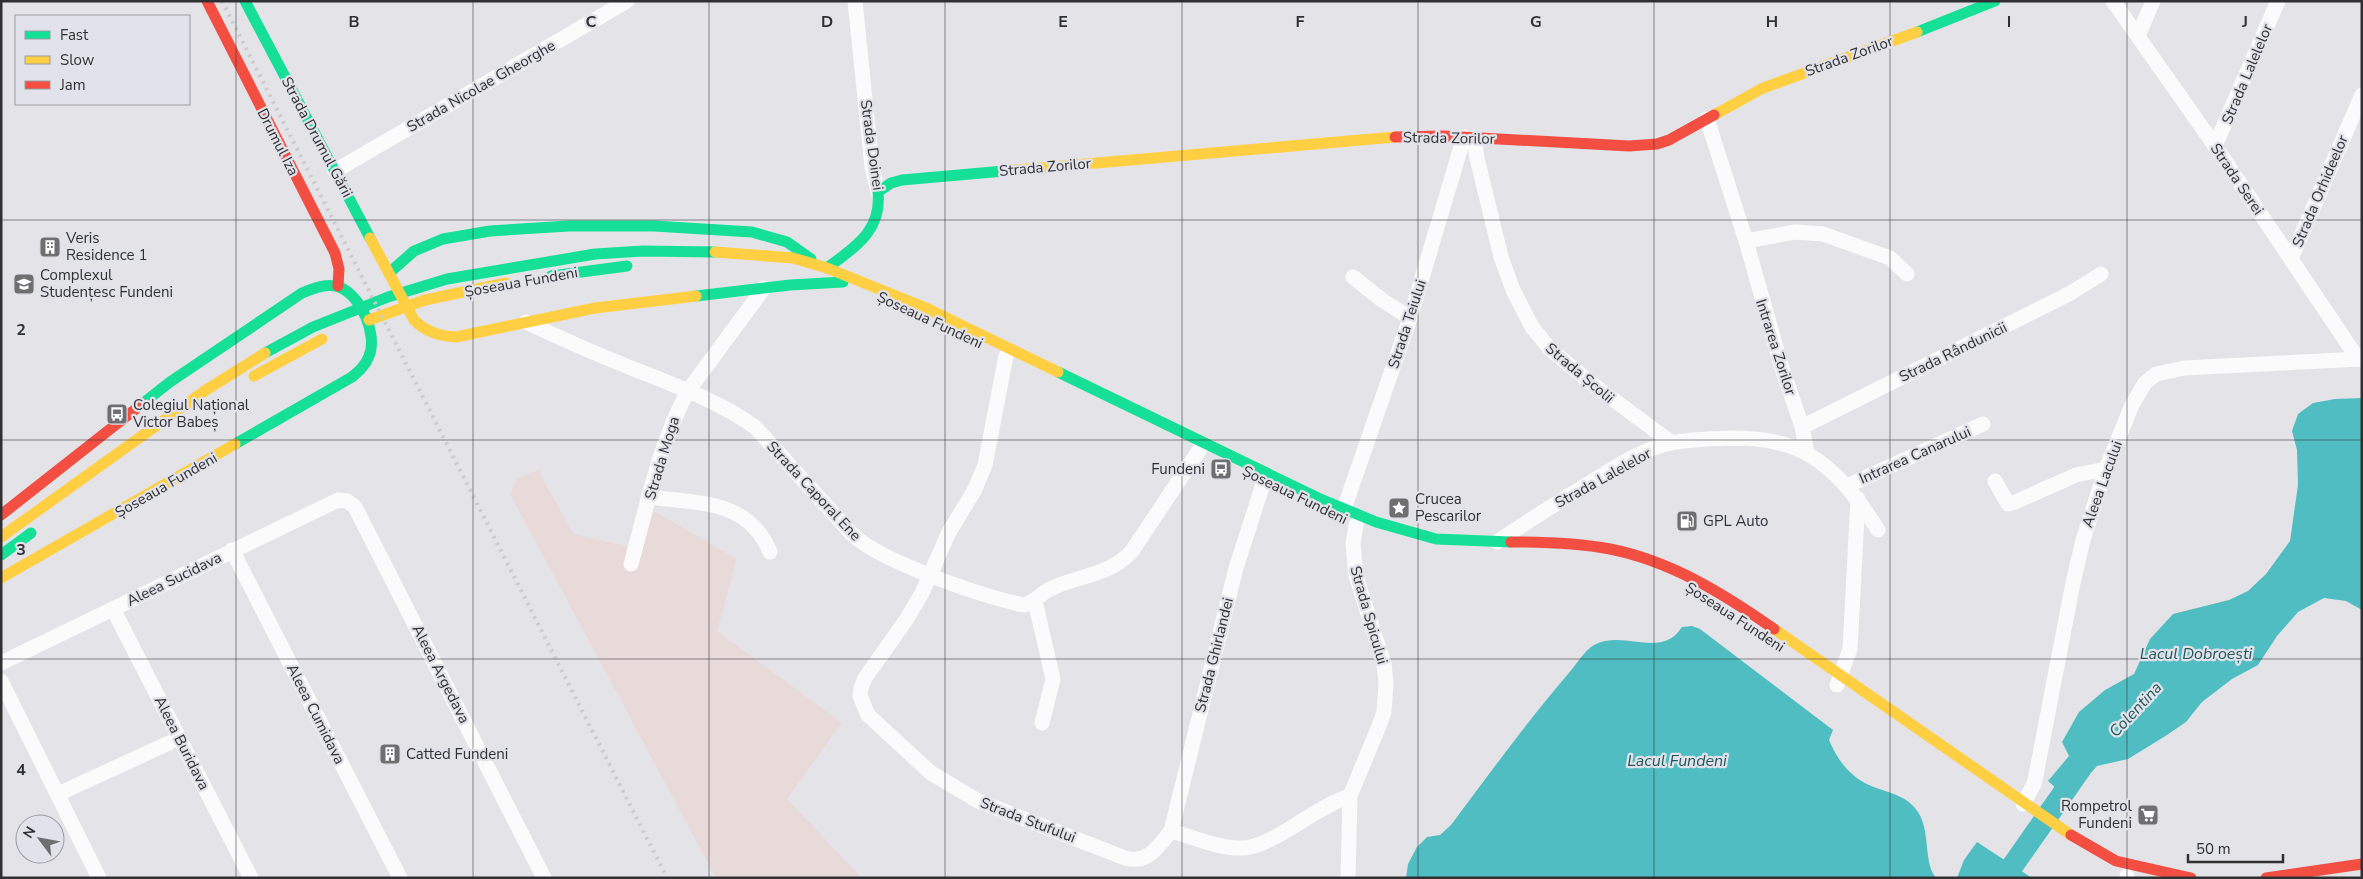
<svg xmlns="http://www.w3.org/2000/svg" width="2363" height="879" viewBox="0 0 2363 879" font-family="'Nunito Sans',sans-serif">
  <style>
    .industrial { fill: #e9dada }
    .water { fill: #4fbdc2 }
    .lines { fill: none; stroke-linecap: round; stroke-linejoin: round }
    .river { stroke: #4fbdc2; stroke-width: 22 }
    .street { stroke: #fbfbfc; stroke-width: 15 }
    .fast { stroke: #16e098; stroke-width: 11 }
    .slow { stroke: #ffcf43; stroke-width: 11 }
    .jam { stroke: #f24e42; stroke-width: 11 }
    .rail { stroke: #cccccd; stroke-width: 4; stroke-dasharray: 2.5 5; stroke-linecap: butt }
    .grid { fill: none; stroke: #303033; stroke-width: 1; stroke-opacity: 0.55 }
    .labels { text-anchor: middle; stroke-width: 4.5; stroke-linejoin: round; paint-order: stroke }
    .street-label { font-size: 15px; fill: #303033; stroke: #e2e2ea }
    .poi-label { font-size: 15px; fill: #303033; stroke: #e2e2ea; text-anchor: start }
    .water-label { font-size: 16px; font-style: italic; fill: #21585a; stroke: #e2e2ea }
    .grid-label { font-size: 16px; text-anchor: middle; font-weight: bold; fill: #303033; stroke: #e2e2ea; stroke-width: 4.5; stroke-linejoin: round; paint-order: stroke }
  </style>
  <rect width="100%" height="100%" fill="#e4e4e8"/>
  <!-- industrial -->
  <path class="industrial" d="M 540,469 L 541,476 L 574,534 L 642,550 L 654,511 L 737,559 L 717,631 L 842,723 L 787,799 L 862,878 L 716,878 L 510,494 L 517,479 Z"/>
  <!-- water -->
  <g class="water">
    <path d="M 2362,398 L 2362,610 L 2346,601 L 2324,598 L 2298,612 L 2277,636 L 2258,665 L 2232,679 L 2202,702 L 2186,722 L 2167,735 L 2128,759 L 2097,766 L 2068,799 L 2048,781 L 2069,756 L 2062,742 L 2079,712 L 2105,690 L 2134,674 L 2150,639 L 2173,614 L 2229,600 L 2248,591 L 2266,574 L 2290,541 L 2298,485 L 2297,450 L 2292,431 L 2298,414 L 2313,403 L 2335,399 Z"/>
    <path d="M 1692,626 L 1700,629 L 1833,730 L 1829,740 C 1837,759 1849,776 1869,785 C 1887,793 1906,794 1918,812 C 1931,832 1923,862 1936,878 L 1406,878 L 1408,864 L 1417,847 L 1427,837 L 1440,835 L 1451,825 C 1489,774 1527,722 1568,674 C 1576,665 1584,651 1594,645 C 1625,629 1661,660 1682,627 Z"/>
    <path d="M 1977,842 L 2032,878 L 1957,878 L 1964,860 Z"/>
  </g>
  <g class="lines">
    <!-- river -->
    <path class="river" d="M 2004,878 L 2081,768"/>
    <!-- street -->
    <g class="street">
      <path d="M 855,1 L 872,167 L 878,192"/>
      <path d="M 2113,1 L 2215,146 L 2358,359"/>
      <path d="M 2138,36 L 2153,1"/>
      <path d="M 1707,119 L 1746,241 L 1781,365 L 1802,427 L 1807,453"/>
      <path d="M 1474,138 L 1477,158 L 1501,257 L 1513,290 L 1532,327 L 1550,349 L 1591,383 L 1672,443"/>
      <path d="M 2215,146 L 2278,1"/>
      <path d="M 335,171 L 627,1"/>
      <path d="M 1746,241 L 1795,232 L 1823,234 L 1890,258 L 1907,274"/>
      <path d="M 2291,259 L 2362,95"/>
      <path d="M 1353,277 L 1382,300 L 1410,318"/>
      <path d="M 526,322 C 558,337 591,352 624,365 C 668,383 716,399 755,427 L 852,534 C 879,561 984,597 1024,605 C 1036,602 1040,594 1050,589 C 1078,575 1110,576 1132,551 L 1200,449"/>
      <path d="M 1006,356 L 985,465 L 974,491 L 949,532 L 922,593 L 906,620 L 865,678 L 861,688 L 860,696 L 868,715 L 931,773 L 978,801 L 1125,858 C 1148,864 1157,848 1171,831 L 1236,568 L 1264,481"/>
      <path d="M 1802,427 L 2069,294 L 2101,274"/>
      <path d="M 1995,481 L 2008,504 L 2013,503 L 2076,475 L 2106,469"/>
      <path d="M 1847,486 L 1983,424"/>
      <path d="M 650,497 C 699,504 748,499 770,552"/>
      <path d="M 1344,509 L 1410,318 L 1464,137"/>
      <path d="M 1497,542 C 1528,521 1560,501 1593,481 C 1617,466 1643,449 1671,443 C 1691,439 1712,439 1732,438 C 1757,438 1784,441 1806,453 C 1838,471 1859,500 1878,530"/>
      <path d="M 232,550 L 400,878"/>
      <path d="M 631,564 C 647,506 659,444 688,391 L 764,288"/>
      <path d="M 1035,601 L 1053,679 L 1042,723"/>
      <path d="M 113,609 L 251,878"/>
      <path d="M 1,663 L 338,500 L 347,501 L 355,507 L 544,878"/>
      <path d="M 1,681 L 99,878"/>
      <path d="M 1837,685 L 1850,649 L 1858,499"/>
      <path d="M 58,794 L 169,743"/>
      <path d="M 2023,804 L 2034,784 L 2036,775 L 2073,583 L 2083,540 L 2106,469 L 2132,405 L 2145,383 L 2156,374 L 2184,368 L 2362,359"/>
      <path d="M 1171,831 C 1193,837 1219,849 1243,848 C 1273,847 1316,806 1350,796"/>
      <path d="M 1348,878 L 1350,796 L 1379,726 L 1384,712 L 1386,683 L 1384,664 L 1356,576 L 1353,544 L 1356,525"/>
      <path d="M 2127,878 L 2127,876"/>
    </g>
    <!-- fast -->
    <g class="fast">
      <path d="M 245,1 L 370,238"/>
      <path d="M 1917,32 L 1995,1"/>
      <path d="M 827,268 C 855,247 882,231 878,192 L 891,183 L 902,180 L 1004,171"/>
      <path d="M 389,273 L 414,251 L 443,239 L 490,231 L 569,226 L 654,226 L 752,232 L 787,242 L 811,259"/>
      <path d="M 551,276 L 627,266"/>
      <path d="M 696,296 L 790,285 L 843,282"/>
      <path d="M 265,353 L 313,327 L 388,297 L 447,279 L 595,254 L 643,251 L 715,252"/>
      <path d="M 1058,372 L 1318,498 L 1376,522 L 1436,539 L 1511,542"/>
      <path d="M 142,404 L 170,382 L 302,293 C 314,288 327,283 339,287 C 361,295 378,335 369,356 C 366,365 359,371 352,377 L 235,444"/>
      <path d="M 1,555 L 31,533"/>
    </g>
    <!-- slow -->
    <g class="slow">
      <path d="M 1714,115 L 1763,88 L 1917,32"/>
      <path d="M 1004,171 L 1395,137"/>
      <path d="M 370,238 L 414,320 C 426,332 439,336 456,337 L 595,308 L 696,296"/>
      <path d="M 715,252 L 793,258 L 827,268 L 926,308 L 1058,372"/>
      <path d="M 369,320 L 425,300 L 506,283"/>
      <path d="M 254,376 L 322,339"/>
      <path d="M 1,537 L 206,390 L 265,353"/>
      <path d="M 1,578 L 235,444"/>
      <path d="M 1774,629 L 2071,835"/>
    </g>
    <!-- jam -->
    <g class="jam">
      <path d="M 207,1 L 335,253 L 339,269 L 338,286"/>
      <path d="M 1395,137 L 1444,136 L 1629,146 L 1657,144 L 1669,140 L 1714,115"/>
      <path d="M 1,515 L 142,404"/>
      <path d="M 1511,542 C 1544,542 1577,543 1610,549 C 1671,561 1724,594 1774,629"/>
      <path d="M 2071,835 L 2116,861 L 2191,878"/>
      <path d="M 2266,878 L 2362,864"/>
    </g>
    <!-- rail -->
    <path class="rail" d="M 222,1 L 667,878"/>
  </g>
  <!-- grid -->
  <path class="grid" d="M 236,1 L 236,878M 473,1 L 473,878M 709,1 L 709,878M 945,1 L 945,878M 1182,1 L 1182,878M 1418,1 L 1418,878M 1654,1 L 1654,878M 1890,1 L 1890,878M 2127,1 L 2127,878M 1,220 L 2362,220M 1,440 L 2362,440M 1,659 L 2362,659"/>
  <!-- icons -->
  <defs>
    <g id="building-square" transform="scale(1.125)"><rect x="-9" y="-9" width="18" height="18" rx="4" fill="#6f6f72" stroke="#e2e2ea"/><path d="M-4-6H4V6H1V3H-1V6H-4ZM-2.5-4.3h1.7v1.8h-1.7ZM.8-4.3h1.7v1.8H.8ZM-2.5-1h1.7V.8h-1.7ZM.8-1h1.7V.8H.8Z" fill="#fff"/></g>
    <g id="university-square" transform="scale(1.125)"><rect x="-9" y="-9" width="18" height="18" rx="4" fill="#6f6f72" stroke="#e2e2ea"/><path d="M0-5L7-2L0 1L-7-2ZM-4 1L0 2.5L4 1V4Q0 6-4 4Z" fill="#fff"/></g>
    <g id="bus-square" transform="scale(1.125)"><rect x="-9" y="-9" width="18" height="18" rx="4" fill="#6f6f72" stroke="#e2e2ea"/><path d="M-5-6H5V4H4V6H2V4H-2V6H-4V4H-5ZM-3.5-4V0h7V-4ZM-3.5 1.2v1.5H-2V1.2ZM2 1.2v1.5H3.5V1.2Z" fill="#fff"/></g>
    <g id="sight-square" transform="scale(1.125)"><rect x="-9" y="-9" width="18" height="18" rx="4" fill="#6f6f72" stroke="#e2e2ea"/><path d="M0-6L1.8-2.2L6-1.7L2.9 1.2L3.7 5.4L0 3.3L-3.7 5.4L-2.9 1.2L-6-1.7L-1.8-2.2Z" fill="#fff"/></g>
    <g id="fuel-square" transform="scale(1.125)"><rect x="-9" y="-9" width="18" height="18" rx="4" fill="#6f6f72" stroke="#e2e2ea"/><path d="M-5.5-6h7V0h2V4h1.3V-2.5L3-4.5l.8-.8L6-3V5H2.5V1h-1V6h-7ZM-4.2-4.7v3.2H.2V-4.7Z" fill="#fff"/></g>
    <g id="supermarket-square" transform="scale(1.125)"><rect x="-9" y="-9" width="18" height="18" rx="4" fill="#6f6f72" stroke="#e2e2ea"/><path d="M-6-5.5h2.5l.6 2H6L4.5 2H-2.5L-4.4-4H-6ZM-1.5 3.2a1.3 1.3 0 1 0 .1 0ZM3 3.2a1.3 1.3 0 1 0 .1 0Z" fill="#fff"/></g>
  </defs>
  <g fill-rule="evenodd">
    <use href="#building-square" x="50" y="247"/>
    <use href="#university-square" x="24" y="284"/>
    <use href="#bus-square" x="117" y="414"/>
    <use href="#bus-square" x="1221" y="469"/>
    <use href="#sight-square" x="1399" y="508"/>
    <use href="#fuel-square" x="1687" y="521"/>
    <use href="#building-square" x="390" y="754"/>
    <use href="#supermarket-square" x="2148" y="815"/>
  </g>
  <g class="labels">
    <!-- street labels -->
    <g class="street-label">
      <text transform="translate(1849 56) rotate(-20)" y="5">Strada Zorilor</text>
      <text transform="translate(2247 74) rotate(-67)" y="5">Strada Lalelelor</text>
      <text transform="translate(481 86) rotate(-30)" y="5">Strada Nicolae Gheorghe</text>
      <text transform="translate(317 137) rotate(62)" y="5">Strada Drumul Gării</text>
      <text transform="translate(1449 138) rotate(1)" y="5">Strada Zorilor</text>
      <text transform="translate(278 142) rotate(63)" y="5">Drumul Iza</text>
      <text transform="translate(872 145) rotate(82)" y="5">Strada Doinei</text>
      <text transform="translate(1045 167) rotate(-5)" y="5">Strada Zorilor</text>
      <text transform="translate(2237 179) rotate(56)" y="5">Strada Serei</text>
      <text transform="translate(2320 191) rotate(-67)" y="5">Strada Orhideelor</text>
      <text transform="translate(521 282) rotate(-10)" y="5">Șoseaua Fundeni</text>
      <text transform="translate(930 320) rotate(25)" y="5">Șoseaua Fundeni</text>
      <text transform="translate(1407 324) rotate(-72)" y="5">Strada Teiului</text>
      <text transform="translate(1776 347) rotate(72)" y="5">Intrarea Zorilor</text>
      <text transform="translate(1953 352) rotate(-26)" y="5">Strada Rândunicii</text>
      <text transform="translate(1580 373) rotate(40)" y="5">Strada Școlii</text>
      <text transform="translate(1915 455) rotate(-24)" y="5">Intrarea Canarului</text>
      <text transform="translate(662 458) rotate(-73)" y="5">Strada Moga</text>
      <text transform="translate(1603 478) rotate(-29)" y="5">Strada Lalelelor</text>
      <text transform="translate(2102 484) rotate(-70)" y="5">Aleea Lacului</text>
      <text transform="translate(166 485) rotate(-30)" y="5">Șoseaua Fundeni</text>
      <text transform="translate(814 491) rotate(47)" y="5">Strada Caporal Ene</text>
      <text transform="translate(1295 495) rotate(26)" y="5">Șoseaua Fundeni</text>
      <text transform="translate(174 579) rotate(-26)" y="5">Aleea Sucidava</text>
      <text transform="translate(1369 615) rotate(74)" y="5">Strada Spicului</text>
      <text transform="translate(1735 617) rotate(33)" y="5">Șoseaua Fundeni</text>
      <text transform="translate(1214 655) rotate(-76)" y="5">Strada Ghirlandei</text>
      <text transform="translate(441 674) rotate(63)" y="5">Aleea Argedava</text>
      <text transform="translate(316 714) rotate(63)" y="5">Aleea Cumidava</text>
      <text transform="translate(182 743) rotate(63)" y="5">Aleea Buridava</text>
      <text transform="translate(1028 820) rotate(21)" y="5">Strada Stufului</text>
    </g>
    <!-- poi labels -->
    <g class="poi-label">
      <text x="66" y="243">Veris<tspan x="66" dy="17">Residence 1</tspan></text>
      <text x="40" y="280">Complexul<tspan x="40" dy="17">Studențesc Fundeni</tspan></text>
      <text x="133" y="410">Colegiul Național<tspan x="133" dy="17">Victor Babeș</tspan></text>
      <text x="1205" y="474" text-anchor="end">Fundeni</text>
      <text x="1415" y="504">Crucea<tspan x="1415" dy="17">Pescarilor</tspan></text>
      <text x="1703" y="526">GPL Auto</text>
      <text x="406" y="759">Catted Fundeni</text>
      <text x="2132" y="811" text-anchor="end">Rompetrol<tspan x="2132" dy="17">Fundeni</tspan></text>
    </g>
    <!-- water labels -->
    <g class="water-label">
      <text x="2196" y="659">Lacul Dobroești</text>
      <text transform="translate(2135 709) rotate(-47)" y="6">Colentina</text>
      <text x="1677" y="766">Lacul Fundeni</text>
    </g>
  </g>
  <g class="grid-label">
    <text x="354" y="27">B</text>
    <text x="591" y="27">C</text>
    <text x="827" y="27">D</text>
    <text x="1063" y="27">E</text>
    <text x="1300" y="27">F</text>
    <text x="1536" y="27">G</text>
    <text x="1772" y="27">H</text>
    <text x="2009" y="27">I</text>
    <text x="2245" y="27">J</text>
    <text x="21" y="335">2</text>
    <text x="21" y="555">3</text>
    <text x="21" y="775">4</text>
  </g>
  <!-- border -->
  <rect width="2363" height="879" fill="none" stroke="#303033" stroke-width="5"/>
  <!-- legend -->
  <rect x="15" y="15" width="175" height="90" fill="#e2e2ea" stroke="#9b9ba1"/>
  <rect x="25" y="31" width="25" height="8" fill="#16e098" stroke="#9b9ba1"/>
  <text x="60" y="40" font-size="15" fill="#303033">Fast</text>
  <rect x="25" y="56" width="25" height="8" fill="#ffcf43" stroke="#9b9ba1"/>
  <text x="60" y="65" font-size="15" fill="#303033">Slow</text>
  <rect x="25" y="81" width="25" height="8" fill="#f24e42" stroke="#9b9ba1"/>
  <text x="60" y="90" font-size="15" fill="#303033">Jam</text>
  <!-- north arrow -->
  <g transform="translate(40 839) rotate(302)"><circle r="24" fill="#e2e2ea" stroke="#9b9ba1"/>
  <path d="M0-4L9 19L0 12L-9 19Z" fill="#6f6f72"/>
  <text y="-8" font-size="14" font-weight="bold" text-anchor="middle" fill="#303033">N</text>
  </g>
  <!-- scale -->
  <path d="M2188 854v8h95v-8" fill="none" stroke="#303033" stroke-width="2.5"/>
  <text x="2196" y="854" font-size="15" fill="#303033" stroke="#e2e2ea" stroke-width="4" paint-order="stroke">50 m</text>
</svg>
